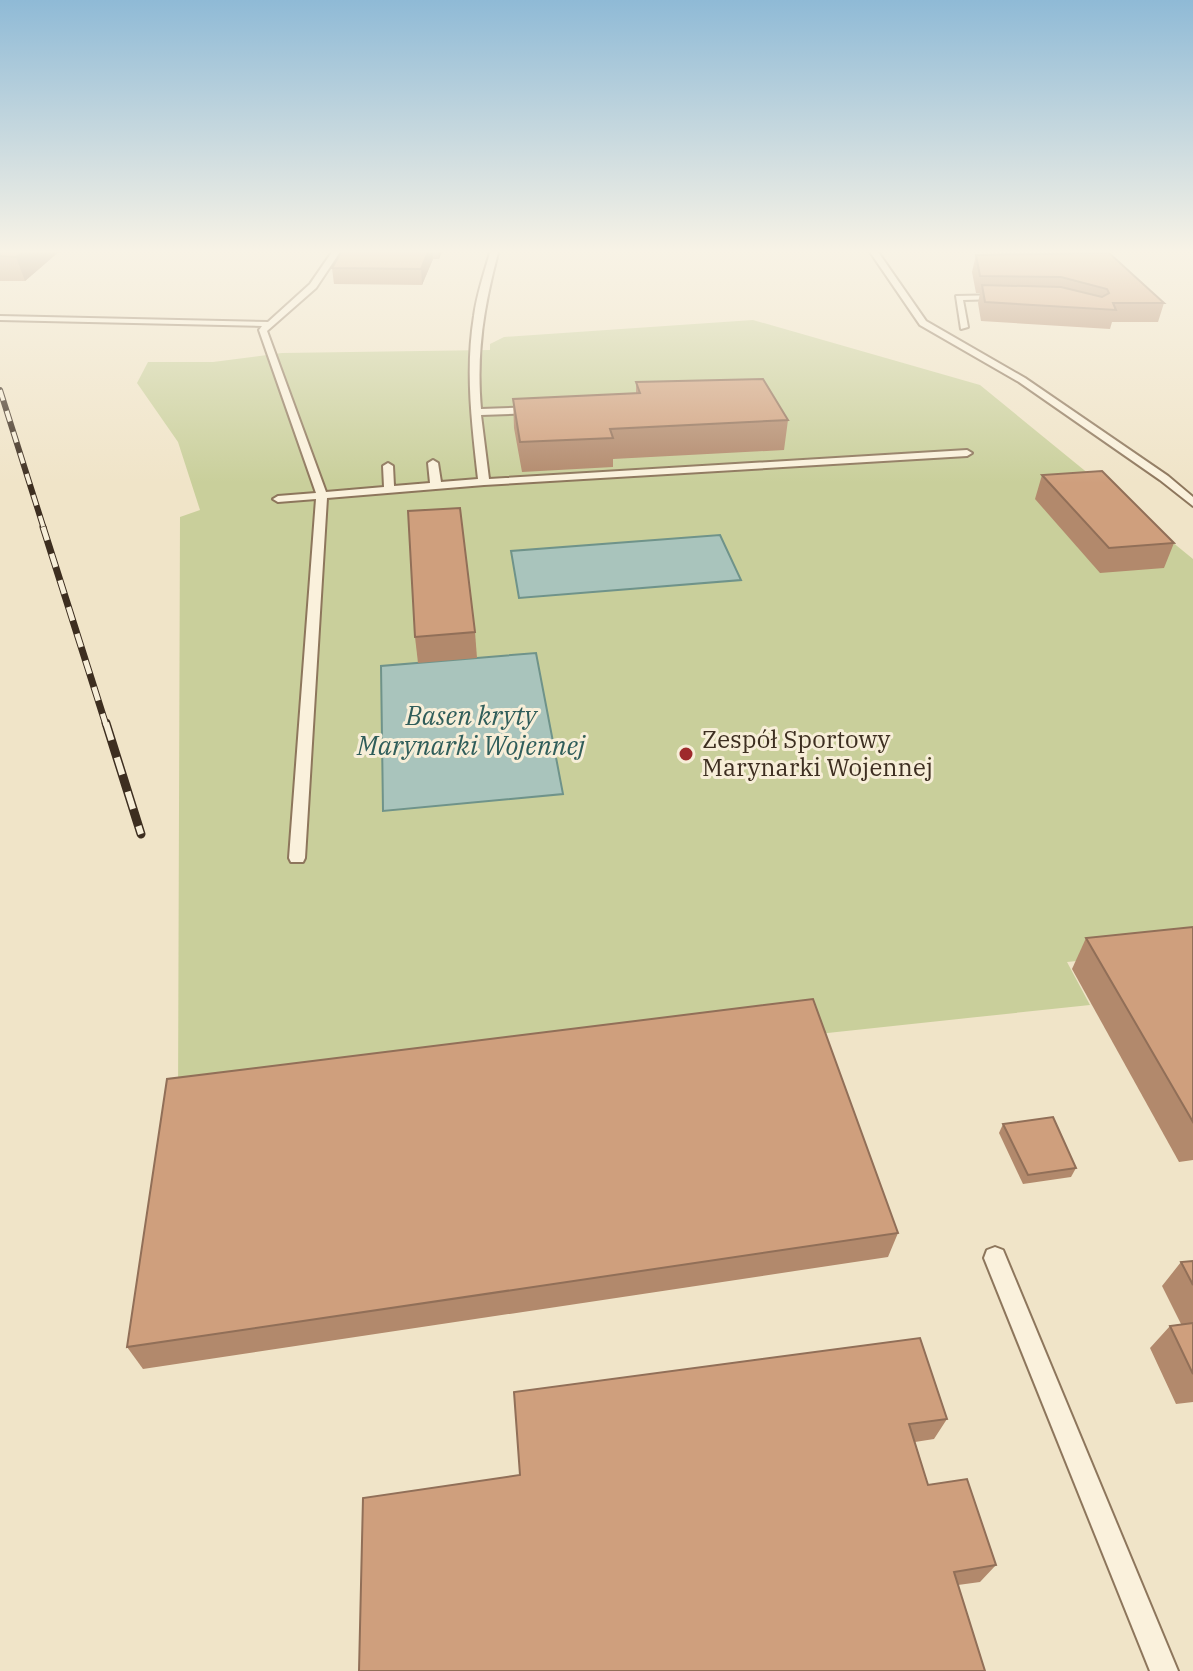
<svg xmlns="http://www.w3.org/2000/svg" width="1193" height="1671" viewBox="0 0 1193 1671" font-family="'IBM Plex Serif',serif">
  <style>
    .green { fill: #c9cf9b }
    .water { fill: #a9c4bc; stroke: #6f938a; stroke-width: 2 }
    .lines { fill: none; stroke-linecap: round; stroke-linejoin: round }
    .service-casing { stroke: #8d765c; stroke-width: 4 }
    .service { fill: #faf1dc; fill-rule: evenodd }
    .rail-far2-casing { stroke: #3d2e20; stroke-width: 6 }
    .rail-far1-casing { stroke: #3d2e20; stroke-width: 7 }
    .rail-casing { stroke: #3d2e20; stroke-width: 9 }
    .rail-far2 { stroke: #f7eed8; stroke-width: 4; stroke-dasharray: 11; stroke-linecap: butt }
    .rail-far1 { stroke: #f7eed8; stroke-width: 5; stroke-dasharray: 14; stroke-linecap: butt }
    .rail { stroke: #f7eed8; stroke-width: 6; stroke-dasharray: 18; stroke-linecap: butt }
    .wall { fill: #b2896c }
    .shaded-wall { fill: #916f58 }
    .building { fill: #cf9f7d; stroke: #916f58; stroke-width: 2 }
    .poi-dot { fill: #9e2a2b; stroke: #f7eed8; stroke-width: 3 }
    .labels { text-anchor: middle; stroke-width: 6; stroke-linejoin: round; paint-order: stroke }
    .poi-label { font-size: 24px; fill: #3d2e20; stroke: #f7eed8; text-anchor: start }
    .water-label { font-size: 26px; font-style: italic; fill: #2f5d5a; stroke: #f7eed8 }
  </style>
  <rect width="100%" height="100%" fill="#f0e4c8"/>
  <!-- green -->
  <path class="green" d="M 753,320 L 980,385 L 1193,559 L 1193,949 L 1067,962 L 1090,1005 L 178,1102 L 180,517 L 200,510 L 178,442 L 137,383 L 148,362 L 213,362 L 282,353 L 490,350 L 490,344 L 504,337 Z"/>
  <!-- water -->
  <g class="water">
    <path d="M 720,535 L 741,580 L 519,598 L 511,551 Z"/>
    <path d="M 536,653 L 563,794 L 383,811 L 381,666 Z"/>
  </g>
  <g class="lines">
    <!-- service casing -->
    <g class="service-casing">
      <g id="service">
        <path d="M 334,249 L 342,249 L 316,288 L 267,331 L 326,492 L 384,487 L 383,466 L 388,463 L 393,466 L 394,486 L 430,483 L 428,463 L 433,460 L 438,463 L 441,482 L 478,479 C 472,425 465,371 474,316 C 477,293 485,271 491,249 L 499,249 C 484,305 476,351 481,409 L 534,407 L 539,410 L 534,413 L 481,415 L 489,479 L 967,450 L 972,453 L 967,456 L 484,485 L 327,498 L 305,858 L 303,862 L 291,862 L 289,858 L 316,499 L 278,502 L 273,499 L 278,496 L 316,493 L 259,330 L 262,326 L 0,320 L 0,316 L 268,322 L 310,284 Z"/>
        <path d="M 868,249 L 876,249 L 926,321 L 1025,378 L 1168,476 L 1193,497 L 1193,506 L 1160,480 L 1019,382 L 920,325 Z"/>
        <path d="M 1003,295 L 1000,299 L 963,300 L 968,327 L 961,329 L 956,296 Z"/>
        <path d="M 995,1247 L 1003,1250 L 1178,1671 L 1150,1671 L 984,1258 L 987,1250 Z"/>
      </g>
    </g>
    <!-- service -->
    <use href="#service" class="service"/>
    <!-- rail-far2 casing -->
    <g class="rail-far2-casing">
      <path id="rail-far2" d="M 0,390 L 44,529"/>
    </g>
    <!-- rail-far1 casing -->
    <g class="rail-far1-casing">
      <path id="rail-far1" d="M 43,527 L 106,725"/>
    </g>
    <!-- rail casing -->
    <g class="rail-casing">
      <path id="rail" d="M 106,723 L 141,834"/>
    </g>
    <!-- rail-far2 -->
    <use href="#rail-far2" class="rail-far2"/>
    <!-- rail-far1 -->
    <use href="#rail-far1" class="rail-far1"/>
    <!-- rail -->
    <use href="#rail" class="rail"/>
  </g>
  <!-- wall -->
  <g class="wall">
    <path d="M 0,249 L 62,249 L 25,281 L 0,281 Z"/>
    <path d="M 343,249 L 443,249 L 439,259 L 433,259 L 422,285 L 334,284 L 332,268 Z"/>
    <path d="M 976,255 L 1164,303 L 1158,322 L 1112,322 L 1110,329 L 981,321 L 978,303 L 980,293 L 976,293 L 972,272 Z"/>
    <path d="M 636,382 L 788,420 L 784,450 L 613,459 L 613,467 L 522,472 L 514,428 L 513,399 L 636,393 Z"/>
    <path d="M 1042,475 L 1174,543 L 1164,568 L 1100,573 L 1035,499 Z"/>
    <path d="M 475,632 L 477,658 L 418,663 L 415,637 Z"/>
    <path d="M 1193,927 L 1193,1160 L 1179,1162 L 1072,969 L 1086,938 Z"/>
    <path d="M 1003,1124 L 1076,1168 L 1071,1177 L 1023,1184 L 999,1133 Z"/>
    <path d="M 898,1233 L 888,1257 L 143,1369 L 127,1347 Z"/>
    <path d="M 1193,1261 L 1193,1402 L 1176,1404 L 1150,1348 L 1170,1326 L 1181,1324 L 1162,1286 L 1181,1262 Z"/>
    <path d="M 947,1419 L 934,1439 L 915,1442 L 928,1485 L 996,1565 L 980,1582 L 958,1585 L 363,1498 Z"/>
  </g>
  <!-- shaded-wall -->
  <g class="shaded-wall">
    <path d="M 26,249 L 62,249 L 25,281 L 16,257 Z"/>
    <path d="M 429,249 L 432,249 L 433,259 L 422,285 L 421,269 Z"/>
    <path d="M 438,249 L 443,249 L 439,259 Z"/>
  </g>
  <!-- building -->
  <g class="building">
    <path d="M 0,249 L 26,249 L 16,257 L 0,256 Z"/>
    <path d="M 343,249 L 429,249 L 421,269 L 332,268 Z"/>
    <path d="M 1109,253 L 1164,303 L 1113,303 L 1116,310 L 985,302 L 982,285 L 1061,287 L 1102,297 L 1109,293 L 1107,289 L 1061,277 L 980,276 L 976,255 Z"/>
    <path d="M 763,379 L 788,420 L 610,429 L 613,438 L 520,442 L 513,399 L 640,393 L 636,382 Z"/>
    <path d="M 1102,471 L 1174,543 L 1109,548 L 1042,475 Z"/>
    <path d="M 460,508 L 475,632 L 415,637 L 408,511 Z"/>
    <path d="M 1193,927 L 1193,1122 L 1086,938 Z"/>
    <path d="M 813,999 L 898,1233 L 127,1347 L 167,1079 Z"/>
    <path d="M 1053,1117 L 1076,1168 L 1028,1175 L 1003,1124 Z"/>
    <path d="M 1193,1261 L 1193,1285 L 1181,1262 Z"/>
    <path d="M 1193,1323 L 1193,1374 L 1170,1326 Z"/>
    <path d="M 920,1338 L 947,1419 L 909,1424 L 928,1485 L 967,1479 L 996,1565 L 954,1572 L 985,1671 L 359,1671 L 363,1498 L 520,1475 L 514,1392 Z"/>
  </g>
  <!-- sky -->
  <linearGradient id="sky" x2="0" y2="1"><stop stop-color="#8fbad6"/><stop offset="0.52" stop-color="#f8f3e6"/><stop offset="1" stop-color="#f8f3e6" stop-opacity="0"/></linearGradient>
  <rect width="1193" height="483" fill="url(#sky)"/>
  <!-- markers -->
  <circle class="poi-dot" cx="686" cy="754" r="8"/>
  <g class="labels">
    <!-- poi labels -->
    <g class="poi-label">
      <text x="702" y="748">Zespół Sportowy<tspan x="702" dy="28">Marynarki Wojennej</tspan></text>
    </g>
    <!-- water labels -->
    <g class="water-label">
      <text x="471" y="725">Basen kryty<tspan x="471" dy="30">Marynarki Wojennej</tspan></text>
    </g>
  </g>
</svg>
